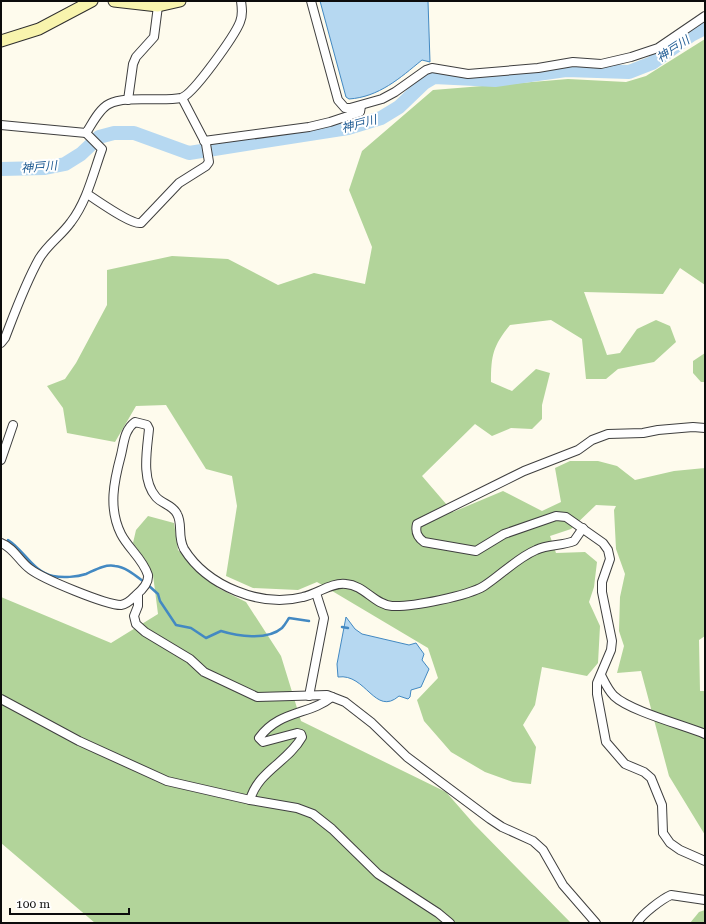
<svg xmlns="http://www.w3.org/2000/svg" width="706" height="924" viewBox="0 0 706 924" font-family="'Roboto Serif','Noto Sans JP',serif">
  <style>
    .forest { fill: #b2d49a }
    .water { fill: #b6d8f1; stroke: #4389c2 }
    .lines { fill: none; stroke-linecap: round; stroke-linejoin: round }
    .stream { stroke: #4389c2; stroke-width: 2.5 }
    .river { stroke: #b6d8f1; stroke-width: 14 }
    .street-casing { stroke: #3f3f3f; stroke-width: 10 }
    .secondary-casing { stroke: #2e2e2e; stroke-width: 13 }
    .street { stroke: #fff; stroke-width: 8 }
    .secondary { stroke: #f8f4ad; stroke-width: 11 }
    .labels { text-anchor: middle; stroke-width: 4; stroke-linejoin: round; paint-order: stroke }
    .water-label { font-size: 12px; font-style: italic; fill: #205c94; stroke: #fff }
  </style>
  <rect width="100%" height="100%" fill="#fefbed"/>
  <!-- forest -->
  <g class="forest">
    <path d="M 705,39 L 705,285 L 680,268 L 663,294 L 584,292 L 607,355 L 620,353 L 637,329 L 656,320 L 670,326 L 676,342 L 654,362 L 618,369 L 606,379 L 586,379 L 582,339 L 551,320 L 510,325 C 493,346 491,355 491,382 L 512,391 L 536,369 L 550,373 L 542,405 L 542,419 L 532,429 L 511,428 L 492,436 L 475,424 L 422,476 L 453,512 L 503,491 L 542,511 L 561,502 L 555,468 L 570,461 L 598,461 L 617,466 L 635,480 L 674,471 L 705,468 L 705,636 L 699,640 L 700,691 L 705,691 L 705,835 L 669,776 L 641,671 L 617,673 L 624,646 L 619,631 L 620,597 L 625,574 L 616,549 L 614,510 L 616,506 L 596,505 L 571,529 L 550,536 L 556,553 L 585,552 L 597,562 L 594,587 L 589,602 L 600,626 L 598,663 L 587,676 L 542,667 L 535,705 L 523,725 L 536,747 L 531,784 L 513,782 L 485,772 L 451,752 L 424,721 L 417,700 L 438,678 L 428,648 L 317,582 L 298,590 L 253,588 L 226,576 L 237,506 L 232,476 L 206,469 L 166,405 L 136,406 L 115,442 L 67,433 L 63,408 L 47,386 L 65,379 L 76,363 L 107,305 L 107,270 L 172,256 L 228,259 L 278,285 L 314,273 L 365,284 L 372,247 L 349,190 L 362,151 L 433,90 L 568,79 L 626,82 L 646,76 Z"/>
    <path d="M 705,353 L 705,382 L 701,382 L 693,373 L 693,361 Z"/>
    <path d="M 148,516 L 174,523 L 178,550 L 218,588 L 246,602 L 281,656 L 301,721 L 446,792 L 474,824 L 571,923 L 95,923 L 1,843 L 1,597 L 111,643 L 158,614 L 153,575 L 147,562 L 133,543 L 136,530 Z"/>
    <path d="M 705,910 L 705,923 L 690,923 L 699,912 Z"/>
  </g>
  <!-- water -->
  <g class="water">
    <path d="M 320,1 L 428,1 L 430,62 L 422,60 C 400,78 379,97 349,99 L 346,97 Z"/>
    <path d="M 346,617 L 355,629 L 362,634 L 409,645 L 416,643 L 424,654 L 422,660 L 429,669 L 421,687 L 411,690 L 410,697 L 408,699 L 399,696 C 375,717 366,673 338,677 L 337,664 Z"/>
  </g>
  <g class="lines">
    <!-- stream -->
    <g class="stream">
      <path d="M 8,540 C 24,550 33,572 53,576 C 63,578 77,577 86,574 C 95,570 105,564 115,566 C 126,567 136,576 144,582"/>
      <path d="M 148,585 L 158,594 L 160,601 L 176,625 L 191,628 L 206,638 L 221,631 C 237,636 267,641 282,628 C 285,625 287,621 289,618 L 309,621"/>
      <path d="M 342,627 L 348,628"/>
    </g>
    <!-- river -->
    <path class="river" d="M 1,169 L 45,168 L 65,164 L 81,154 L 99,137 L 114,133 L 134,133 L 189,153 L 348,128 L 381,118 L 399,107 L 424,83 L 434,77 L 495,80 L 566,70 L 629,72 L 652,63 L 691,35 L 705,28"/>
    <!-- street casing -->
    <g class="street-casing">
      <g id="street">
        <path d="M 311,1 L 338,100 L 345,108 L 350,108 L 382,99 L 395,92 L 426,70 L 432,68 L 468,74 L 538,68 L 573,62 L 601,64 L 631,57 L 658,48 L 705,16"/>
        <path d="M 128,100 L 133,64 L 136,57 L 154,37 L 158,6"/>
        <path d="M 1,125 L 86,133 C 92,124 99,109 109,104 C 126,95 161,102 181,98 C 193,95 235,35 240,22 C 243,15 242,8 241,1"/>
        <path d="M 204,141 L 309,127 L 330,122 L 360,112 L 361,106"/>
        <path d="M 87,194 C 97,200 131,225 141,223 L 179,183 L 206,166 L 209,162 L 206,144 L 182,98"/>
        <path d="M 1,343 L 5,338 C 15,312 25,284 39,259 C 47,245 61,236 71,222 C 87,201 93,174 102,149 L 86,133"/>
        <path d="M 705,428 L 693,427 L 658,430 L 643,433 L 608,434 L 592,440 L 578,450 L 524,471 L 417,524 C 415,532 417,537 424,542 L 476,551 L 504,534 L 556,516 L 566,517 L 603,543 L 608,550 L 610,559 L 602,582 L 602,592 L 612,641 L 611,650 L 597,683 L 597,694 L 606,742 L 625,764 L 644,772 L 651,778 L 662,805 L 663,833 L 670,843 L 680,850 L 705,861"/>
        <path d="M 1,460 L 13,425"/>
        <path d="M 1,543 C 14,548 19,561 30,569 C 43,579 106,605 121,605 C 128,604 132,599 136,595 C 142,590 149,583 148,575 C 143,559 128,548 121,534 C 108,508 114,481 121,455 C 124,443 124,430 135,422 L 147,425 L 149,429 C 147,450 141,480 156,497 C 162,504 173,505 177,514 C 183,524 177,536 184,549 C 207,586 261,608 303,597 C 317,594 332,582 346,584 C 364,585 375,605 392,606 C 412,607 468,596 484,586 C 501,575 517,558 536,550 C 548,544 562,546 574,541 L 583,528"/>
        <path d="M 138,594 L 138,606 L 134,616 L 136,624 L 145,632 L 190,659 L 204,672 L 257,697 L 327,695 L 345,702 L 372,723 L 407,757 L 490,819 L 502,827 L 533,841 L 543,850 L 563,885 L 596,923"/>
        <path d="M 601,675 C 605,683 608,690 614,696 C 630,711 683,725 705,734"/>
        <path d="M 309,696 L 324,618 L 316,593"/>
        <path d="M 1,699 L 79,741 L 167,781 L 250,800 L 297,808 L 313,814 L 332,829 L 378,874 L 438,913 L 450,923"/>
        <path d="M 250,800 C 258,771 288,762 302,737 L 301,734 L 297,733 L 263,742 L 259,738 C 279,710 310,715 332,697"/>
        <path d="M 637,923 C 642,914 662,899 671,895 L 705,900"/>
      </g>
    </g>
    <!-- secondary casing -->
    <g class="secondary-casing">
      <g id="secondary">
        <path d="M 114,1 L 158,6 L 180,1"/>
        <path d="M 1,41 L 39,29 L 92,1"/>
      </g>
    </g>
    <!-- street -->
    <use href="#street" class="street"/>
    <!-- secondary -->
    <use href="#secondary" class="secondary"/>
  </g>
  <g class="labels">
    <!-- water labels -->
    <g class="water-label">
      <text transform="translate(673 49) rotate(-33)" y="4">神戸川</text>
      <text transform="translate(359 124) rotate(-15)" y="4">神戸川</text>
      <text transform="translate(39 167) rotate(-5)" y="4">神戸川</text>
    </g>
  </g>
  <!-- border -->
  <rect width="706" height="924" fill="none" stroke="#0c0c0c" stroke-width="4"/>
  <!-- scale -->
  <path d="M10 908v6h119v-6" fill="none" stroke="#0c0c0c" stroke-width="2"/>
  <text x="16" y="908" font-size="12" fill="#0c0c0c" stroke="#ffffff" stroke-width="3" paint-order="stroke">100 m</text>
</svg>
